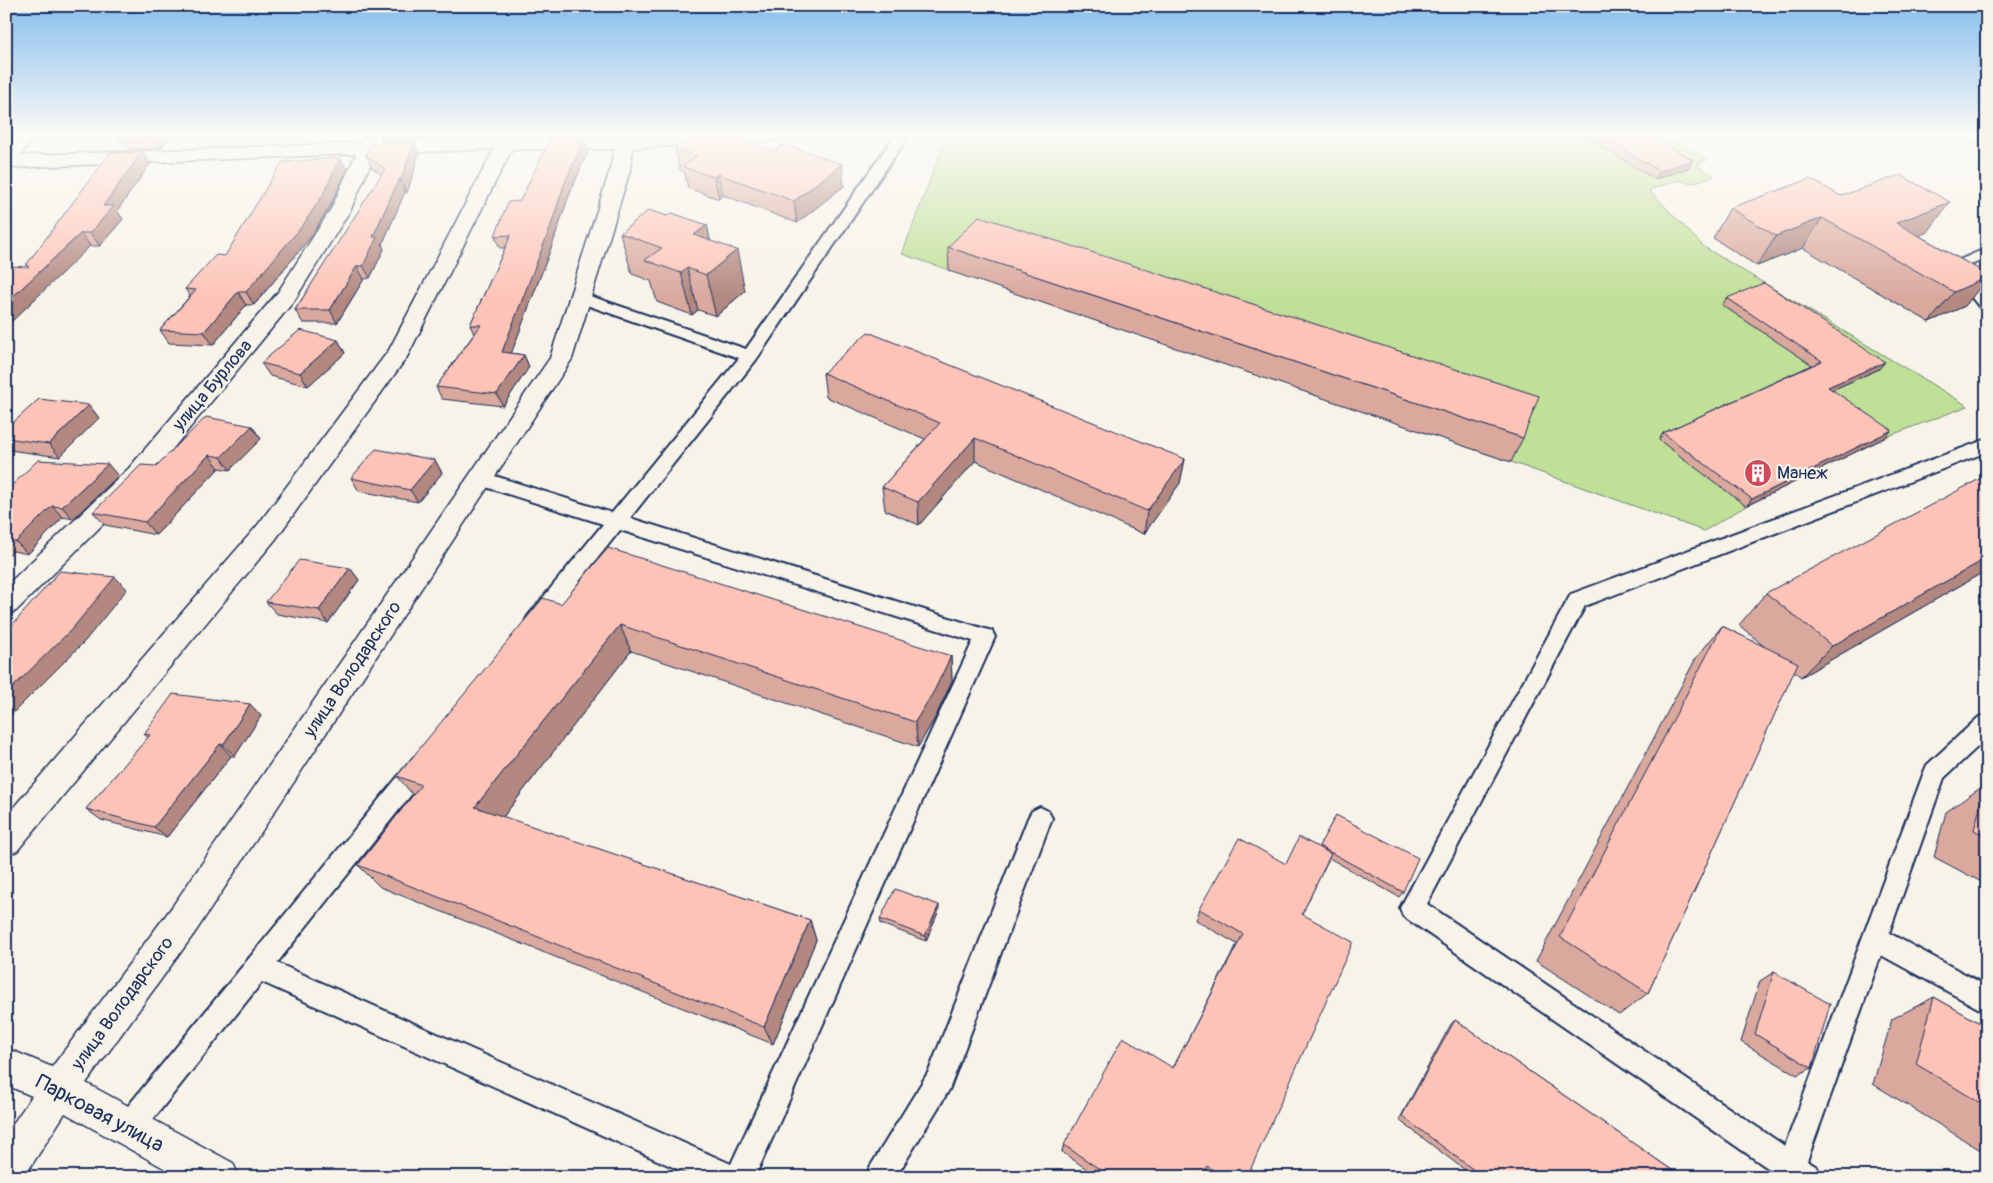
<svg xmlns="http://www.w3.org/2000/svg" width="1993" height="1183" viewBox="0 0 1993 1183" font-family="Pangolin,sans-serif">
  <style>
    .green { fill: #c0df97; stroke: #6e877a }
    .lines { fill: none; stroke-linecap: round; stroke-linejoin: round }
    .service-casing { stroke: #1b2f5e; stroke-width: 4 }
    .minor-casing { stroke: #1b2f5e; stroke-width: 3 }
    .tertiary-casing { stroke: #1b2f5e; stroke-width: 3 }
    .secondary-casing { stroke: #1b2f5e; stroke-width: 3 }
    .service { fill: #f7f3e8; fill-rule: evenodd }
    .minor { fill: #f7f3e8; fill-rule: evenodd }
    .tertiary { fill: #f7f3e8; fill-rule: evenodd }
    .secondary { fill: #f7f3e8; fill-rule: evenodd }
    .wall { fill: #daa89d; stroke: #1b2f5e }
    .shaded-wall { fill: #b28880; stroke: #1b2f5e }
    .building { fill: #fec3b7; stroke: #1b2f5e }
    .labels { text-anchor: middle; stroke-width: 4.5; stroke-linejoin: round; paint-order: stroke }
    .street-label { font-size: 18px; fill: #1b2f5e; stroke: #f7f3e8 }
    .poi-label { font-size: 18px; fill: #1b2f5e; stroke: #f7f3e8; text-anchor: start }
    .near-street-label { font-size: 21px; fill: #1b2f5e; stroke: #f7f3e8 }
  </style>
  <rect width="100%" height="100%" fill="#f7f3e8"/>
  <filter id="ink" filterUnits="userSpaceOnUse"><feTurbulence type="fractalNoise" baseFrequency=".02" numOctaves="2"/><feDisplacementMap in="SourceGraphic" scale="10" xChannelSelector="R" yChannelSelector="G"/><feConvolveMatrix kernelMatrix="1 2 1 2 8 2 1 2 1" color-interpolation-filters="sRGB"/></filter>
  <g filter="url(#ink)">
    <!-- green -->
    <path class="green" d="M 947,135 L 1662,135 L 1707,160 L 1696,165 L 1714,176 L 1692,183 L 1678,180 L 1649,190 L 1704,247 L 1968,406 L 1886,437 L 1746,506 L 1704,531 L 1511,462 L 902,254 Z"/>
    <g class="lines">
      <!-- service casing -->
      <g class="service-casing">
        <g id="service">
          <path d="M 895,135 L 909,135 L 756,360 L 630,518 L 985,629 L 992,631 L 995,637 L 755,1177 L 695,1177 L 262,982 L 139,1137 L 129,1141 L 119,1137 L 115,1127 L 119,1117 L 414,757 L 422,754 L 430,757 L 433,764 L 430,771 L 277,963 L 731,1164 L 973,641 L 620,530 L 542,628 L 535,630 L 528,628 L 525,622 L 528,616 L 603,524 L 473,483 L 470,478 L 473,473 L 479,471 L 612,513 L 739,358 L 575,301 L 573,298 L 575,295 L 587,295 L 746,349 Z"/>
          <path d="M 1987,248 L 1987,258 L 1964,268 L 1987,296 L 1987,311 L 1981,309 L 1947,267 L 1950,264 Z"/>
          <path d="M 1987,439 L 1987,452 L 1585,606 L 1427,904 L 1785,1146 L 1924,772 L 1927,765 L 1979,717 L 1987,715 L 1987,738 L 1944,778 L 1889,933 L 1987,986 L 1987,1013 L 1881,955 L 1807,1161 L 1817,1167 L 1821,1177 L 1774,1177 L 1775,1173 L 1403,916 L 1400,908 L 1571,594 Z"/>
          <path d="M 1040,807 L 1048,811 L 1052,818 L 949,1090 L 896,1177 L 866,1177 L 870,1167 L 929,1071 L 1028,818 L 1032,811 Z"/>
        </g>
      </g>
      <!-- minor casing -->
      <g class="minor-casing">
        <path id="minor" d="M 365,135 L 381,135 L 380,142 L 506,137 L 616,137 L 617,135 L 635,135 L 635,137 L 671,135 L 778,135 L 775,139 L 769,141 L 633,148 L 630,170 L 572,359 L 196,931 L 86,1083 L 233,1163 L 239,1177 L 180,1177 L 65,1113 L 24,1177 L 6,1177 L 6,1134 L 32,1096 L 6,1085 L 6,1048 L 52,1067 L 172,907 L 550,358 L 610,170 L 614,149 L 512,149 L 407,357 L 275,540 L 17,851 L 6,855 L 6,816 L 257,526 L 389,350 L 494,149 L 375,154 L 351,209 L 294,301 L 147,480 L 16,611 L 6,614 L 6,586 L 129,468 L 278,292 L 331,209 L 356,154 L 6,168 L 6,156 L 361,143 Z"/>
      </g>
      <!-- tertiary casing -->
      <g class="tertiary-casing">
        <path id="tertiary" d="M 17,135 L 35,135 L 13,165 L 6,167 L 6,148 Z"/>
      </g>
      <!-- secondary casing -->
      <g class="secondary-casing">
        <path id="secondary" d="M 1963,135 L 1987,135 L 1987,147 L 1966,139 Z"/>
      </g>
      <!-- service -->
      <use href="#service" class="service"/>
      <!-- minor -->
      <use href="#minor" class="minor"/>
      <!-- tertiary -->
      <use href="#tertiary" class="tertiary"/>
      <!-- secondary -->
      <use href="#secondary" class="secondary"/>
    </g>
    <!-- wall -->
    <g class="wall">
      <path d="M 117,135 L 170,135 L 161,148 L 130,150 L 126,144 L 123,144 Z"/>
      <path d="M 380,135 L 425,135 L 424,138 L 382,140 Z"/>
      <path d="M 1582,135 L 1649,135 L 1693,160 L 1688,168 L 1655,179 Z"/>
      <path d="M 584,139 L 588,151 L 568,198 L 554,240 L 511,353 L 524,355 L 529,367 L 503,406 L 442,399 L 436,387 L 474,334 L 470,325 L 505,248 L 500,248 L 495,236 L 520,201 Z"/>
      <path d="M 414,142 L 419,154 L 407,193 L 405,192 L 382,245 L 384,249 L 370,278 L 364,279 L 337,323 L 303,323 L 295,310 L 382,175 L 372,168 L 366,155 Z"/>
      <path d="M 675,149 L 844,186 L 797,223 L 723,195 L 719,199 L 688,188 L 684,172 L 680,170 Z"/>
      <path d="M 142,152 L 150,164 L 117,211 L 123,219 L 100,246 L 90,246 L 28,267 L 26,265 Z"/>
      <path d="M 347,170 L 329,208 L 310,238 L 254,305 L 246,305 L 213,345 L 169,343 L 160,330 L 190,296 L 185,289 L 225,256 Z"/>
      <path d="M 1841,196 L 1928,232 L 1918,235 L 1987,274 L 1987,289 L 1981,286 L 1965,306 L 1929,322 L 1803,248 L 1757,266 L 1713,238 L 1730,208 Z"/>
      <path d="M 667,216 L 707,225 L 710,240 L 745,291 L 716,316 L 698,310 L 692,315 L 657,302 L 651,281 L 632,274 L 620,233 Z"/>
      <path d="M 948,247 L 1523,438 L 1511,462 L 949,271 Z"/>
      <path d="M 1727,298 L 1879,369 L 1832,390 L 1886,437 L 1746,506 L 1659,440 L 1663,433 L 1812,365 L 1722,305 Z"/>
      <path d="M 338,340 L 345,353 L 308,386 L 270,376 L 261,363 Z"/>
      <path d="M 823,373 L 1185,459 L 1180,483 L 1144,534 L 975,461 L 919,525 L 885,510 L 882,487 L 925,439 L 826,397 Z"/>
      <path d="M 89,405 L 99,418 L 60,457 L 9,450 L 6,446 L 6,429 Z"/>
      <path d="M 252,426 L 261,439 L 230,470 L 219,468 L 156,535 L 105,525 L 93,512 L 156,466 Z"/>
      <path d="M 435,460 L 442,473 L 418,502 L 359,491 L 351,478 Z"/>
      <path d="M 118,476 L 73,519 L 63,517 L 28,554 L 13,551 L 6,558 L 6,491 Z"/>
      <path d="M 350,568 L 359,580 L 328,623 L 277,614 L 266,602 Z"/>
      <path d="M 1987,570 L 1801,677 L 1794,671 L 1648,993 L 1619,1015 L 1536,961 L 1696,658 L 1722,626 L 1766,648 L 1739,625 L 1766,593 Z"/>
      <path d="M 561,604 L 951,656 L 952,681 L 936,716 L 918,747 L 631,651 L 503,817 L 810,920 L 816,940 L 773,1044 L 380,887 L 358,865 L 413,795 L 397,776 Z"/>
      <path d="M 250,704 L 261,716 L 235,756 L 231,756 L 167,837 L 101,820 L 86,809 L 148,738 L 144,734 Z"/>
      <path d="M 1986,784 L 1987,785 L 1987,885 L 1934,857 L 1946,812 Z"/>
      <path d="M 1336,815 L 1403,892 L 1399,897 L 1329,858 L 1302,914 L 1247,1177 L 1208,1177 L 1203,1174 L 1202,1177 L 1098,1177 L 1062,1152 L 1064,1145 L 1173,1068 L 1237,944 L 1195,920 L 1199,909 L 1319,847 Z"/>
      <path d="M 939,910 L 926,941 L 881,924 L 880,919 Z"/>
      <path d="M 1774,972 L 1812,1068 L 1797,1075 L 1741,1042 L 1760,981 Z"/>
      <path d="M 1934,997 L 1987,1027 L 1987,1154 L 1873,1084 L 1892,1019 Z"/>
      <path d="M 1455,1020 L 1682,1177 L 1474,1177 L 1399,1120 L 1451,1024 Z"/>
    </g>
    <!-- shaded-wall -->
    <g class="shaded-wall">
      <path d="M 117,135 L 129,135 L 123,139 L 126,144 L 123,144 Z"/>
      <path d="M 157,135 L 170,135 L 161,148 L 154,138 Z"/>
      <path d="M 584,139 L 588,151 L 568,198 L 554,240 L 507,365 L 502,352 L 564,185 Z"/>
      <path d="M 414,142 L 419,154 L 407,193 L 401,180 Z"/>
      <path d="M 142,152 L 150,164 L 117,211 L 123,219 L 100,246 L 90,233 L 103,206 Z"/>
      <path d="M 340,158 L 347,170 L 329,208 L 310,238 L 254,305 L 246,292 Z"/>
      <path d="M 1693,160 L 1688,168 L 1655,179 L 1659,171 Z"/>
      <path d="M 842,164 L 844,186 L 797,223 L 794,201 Z"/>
      <path d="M 718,174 L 723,195 L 719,199 L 714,177 Z"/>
      <path d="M 399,179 L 405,192 L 382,245 L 384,249 L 370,278 L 363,266 L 373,237 Z"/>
      <path d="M 1950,202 L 1928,232 L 1880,251 L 1896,223 Z"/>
      <path d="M 1822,218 L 1803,248 L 1757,266 L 1776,236 Z"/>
      <path d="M 707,225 L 716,266 L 694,235 Z"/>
      <path d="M 81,233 L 90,246 L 6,327 L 6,303 Z"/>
      <path d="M 737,250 L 745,291 L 716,316 L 706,275 Z"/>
      <path d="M 357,266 L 364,279 L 337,323 L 330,310 Z"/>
      <path d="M 687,268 L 698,310 L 692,315 L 681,273 Z"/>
      <path d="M 1987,277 L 1987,279 L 1965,306 L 1929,322 L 1954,292 Z"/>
      <path d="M 238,292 L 246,305 L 213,345 L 204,332 Z"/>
      <path d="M 338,340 L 345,353 L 308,386 L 300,373 Z"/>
      <path d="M 524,355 L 529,367 L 503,406 L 497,394 Z"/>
      <path d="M 1885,362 L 1879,369 L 1823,394 L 1828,387 Z"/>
      <path d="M 89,405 L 99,418 L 60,457 L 49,444 Z"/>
      <path d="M 252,426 L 261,439 L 230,470 L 221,457 Z"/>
      <path d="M 1892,430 L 1886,437 L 1746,506 L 1752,499 Z"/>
      <path d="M 975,438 L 975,461 L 919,525 L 918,502 Z"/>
      <path d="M 209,455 L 219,468 L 156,535 L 145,522 Z"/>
      <path d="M 1185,459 L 1180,483 L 1144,534 L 1147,511 Z"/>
      <path d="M 435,460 L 442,473 L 418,502 L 410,490 Z"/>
      <path d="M 108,464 L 118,476 L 73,519 L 62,507 Z"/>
      <path d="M 52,506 L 63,517 L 28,554 L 16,542 Z"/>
      <path d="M 6,545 L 13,551 L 6,558 Z"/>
      <path d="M 1987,558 L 1987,570 L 1801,677 L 1832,646 Z"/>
      <path d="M 350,568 L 359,580 L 328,623 L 319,610 Z"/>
      <path d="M 115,577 L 127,589 L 85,641 L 10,716 L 6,712 L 6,694 Z"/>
      <path d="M 620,625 L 631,651 L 493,830 L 475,807 Z"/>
      <path d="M 951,656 L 952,681 L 936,716 L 918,747 L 915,722 Z"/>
      <path d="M 250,704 L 261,716 L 235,756 L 223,745 Z"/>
      <path d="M 220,744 L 231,756 L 167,837 L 154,827 Z"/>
      <path d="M 939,905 L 939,910 L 926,941 L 925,936 Z"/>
      <path d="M 810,920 L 816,940 L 773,1044 L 764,1027 Z"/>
    </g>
    <!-- building -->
    <g class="building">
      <path d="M 126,135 L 157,135 L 154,138 L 123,139 Z"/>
      <path d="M 696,135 L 724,135 L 775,151 L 784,144 L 842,164 L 794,201 L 718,174 L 714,177 L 683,167 L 697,156 L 675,149 Z"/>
      <path d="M 1600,135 L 1649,135 L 1693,160 L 1659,171 Z"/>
      <path d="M 550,139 L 584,139 L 564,185 L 550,228 L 502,352 L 524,355 L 497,394 L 436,387 L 481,325 L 470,325 L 511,235 L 495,236 L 508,202 L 520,201 Z"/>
      <path d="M 414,142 L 401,180 L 399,179 L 373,237 L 377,237 L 363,266 L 357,266 L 330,310 L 295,310 L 385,169 L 366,155 L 371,143 Z"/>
      <path d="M 142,152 L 103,206 L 114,206 L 90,233 L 81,233 L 6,303 L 6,266 L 29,267 L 26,265 L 110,153 Z"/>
      <path d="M 340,158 L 323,195 L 303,225 L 246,292 L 238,292 L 204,332 L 160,330 L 196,290 L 185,289 L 216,255 L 225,256 L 282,162 Z"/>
      <path d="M 1900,175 L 1950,202 L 1896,223 L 1987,274 L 1987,277 L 1954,292 L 1822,218 L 1776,236 L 1730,208 L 1810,179 L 1841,196 Z"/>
      <path d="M 649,210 L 667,216 L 672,213 L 707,225 L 694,235 L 737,250 L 706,275 L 687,268 L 681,273 L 645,260 L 662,248 L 620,233 Z"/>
      <path d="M 979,216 L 1539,396 L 1523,438 L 948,247 Z"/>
      <path d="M 1764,283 L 1885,362 L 1828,387 L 1892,430 L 1752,499 L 1663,433 L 1822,361 L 1727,298 Z"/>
      <path d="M 300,330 L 338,340 L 300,373 L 261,363 Z"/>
      <path d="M 868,332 L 1185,459 L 1147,511 L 975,438 L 918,502 L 882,487 L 940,423 L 823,373 Z"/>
      <path d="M 39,399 L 89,405 L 49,444 L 6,438 L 6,429 Z"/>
      <path d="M 206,417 L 252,426 L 221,457 L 209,455 L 145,522 L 93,512 L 141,465 L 156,466 Z"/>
      <path d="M 376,449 L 435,460 L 410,490 L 351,478 Z"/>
      <path d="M 38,460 L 108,464 L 62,507 L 52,506 L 16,542 L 6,541 L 6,491 Z"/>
      <path d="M 1987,475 L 1987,558 L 1832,646 L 1766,593 Z"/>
      <path d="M 608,548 L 951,656 L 934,691 L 915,722 L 620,625 L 475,807 L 810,920 L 764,1027 L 358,865 L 421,785 L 397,776 L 543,598 L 561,604 Z"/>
      <path d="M 299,560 L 350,568 L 319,610 L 266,602 Z"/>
      <path d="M 60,571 L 115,577 L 72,629 L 6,694 L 6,632 Z"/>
      <path d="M 1722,626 L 1798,663 L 1648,993 L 1560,937 Z"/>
      <path d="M 173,694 L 250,704 L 223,745 L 220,744 L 154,827 L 86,809 L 150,735 L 144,734 Z"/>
      <path d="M 1986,784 L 1987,785 L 1987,837 L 1974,830 Z"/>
      <path d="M 1336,815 L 1418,858 L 1403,892 L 1319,846 Z"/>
      <path d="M 1299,837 L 1331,854 L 1302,914 L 1353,942 L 1247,1177 L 1223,1177 L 1207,1166 L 1202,1177 L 1111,1177 L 1064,1145 L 1123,1037 L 1173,1068 L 1243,934 L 1199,909 L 1239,838 L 1286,864 Z"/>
      <path d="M 895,889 L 939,905 L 925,936 L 880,919 Z"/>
      <path d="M 1774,972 L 1830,1004 L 1812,1068 L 1755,1034 Z"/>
      <path d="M 1934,997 L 1987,1027 L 1987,1107 L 1916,1064 Z"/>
      <path d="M 1455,1020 L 1682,1177 L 1483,1177 L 1402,1116 Z"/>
    </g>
  </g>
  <!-- sky -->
  <linearGradient id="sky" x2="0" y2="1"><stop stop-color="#87beee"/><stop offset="0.45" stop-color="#fbfaf5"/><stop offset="1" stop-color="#fbfaf5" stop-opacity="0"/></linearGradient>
  <rect width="1993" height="300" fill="url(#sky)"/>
  <!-- icons -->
  <defs>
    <g id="building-disc" transform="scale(1.4375)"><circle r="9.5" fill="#d1495b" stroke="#f7f3e8"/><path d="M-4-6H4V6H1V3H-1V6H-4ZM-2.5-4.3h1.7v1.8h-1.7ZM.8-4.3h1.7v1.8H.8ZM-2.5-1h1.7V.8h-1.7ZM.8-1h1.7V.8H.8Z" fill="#fff"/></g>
  </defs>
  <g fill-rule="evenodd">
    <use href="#building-disc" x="1758" y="473"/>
  </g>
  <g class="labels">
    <!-- street labels -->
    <g class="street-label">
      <text transform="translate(212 385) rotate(-50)" y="6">улица Бурлова</text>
      <text transform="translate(352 669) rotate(-56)" y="6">улица Володарского</text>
      <text transform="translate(122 1003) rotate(-54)" y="6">улица Володарского</text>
    </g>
    <!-- poi labels -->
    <g class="poi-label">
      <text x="1777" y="479">Манеж</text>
    </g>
    <!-- near-street labels -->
    <g class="near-street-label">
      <text transform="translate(100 1113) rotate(28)" y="7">Парковая улица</text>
    </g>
  </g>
  <!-- margin -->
  <rect width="1993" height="1183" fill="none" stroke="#f7f3e8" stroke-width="25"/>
  <rect x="12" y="12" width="1968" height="1158" fill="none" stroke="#1b2f5e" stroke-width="2" filter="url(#ink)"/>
</svg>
